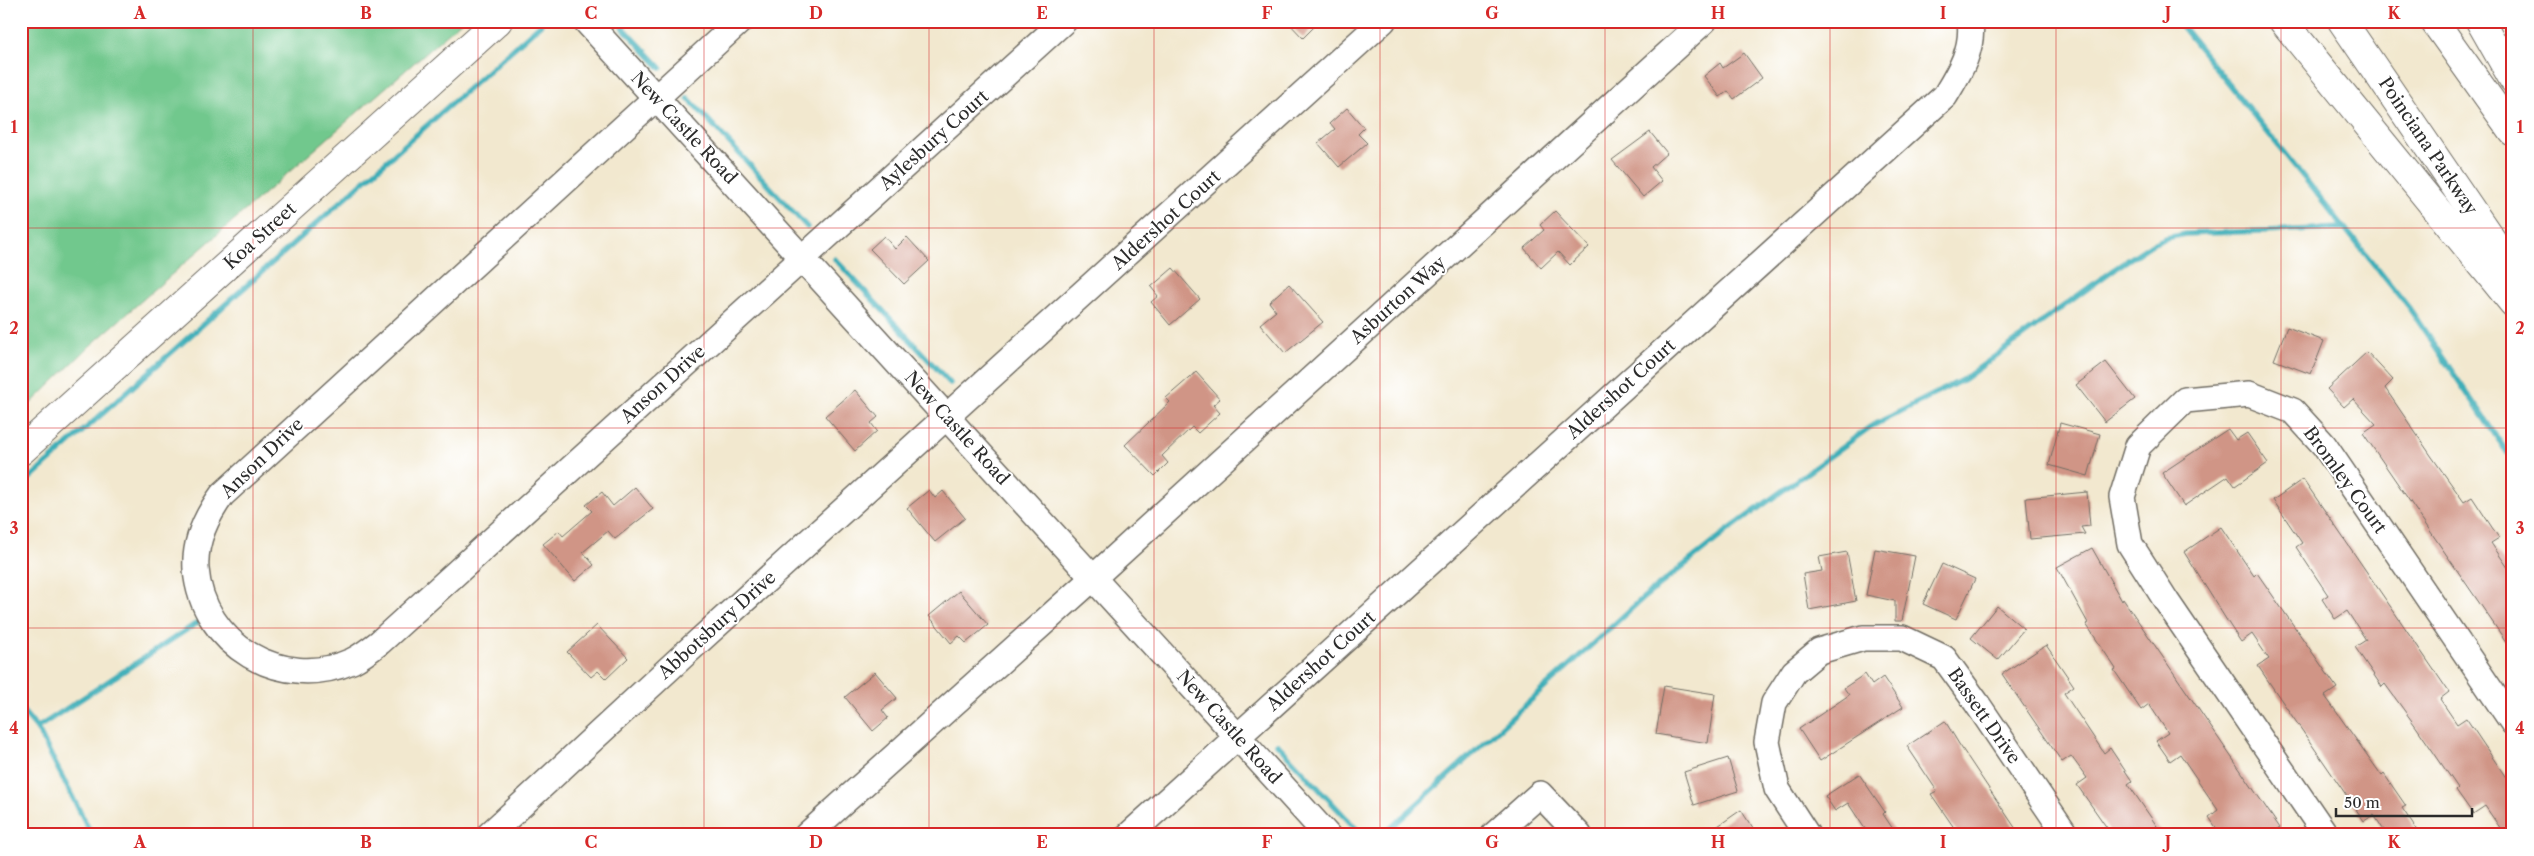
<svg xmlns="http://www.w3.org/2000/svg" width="2534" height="856" viewBox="0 0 2534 856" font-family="'Libre Caslon Text',serif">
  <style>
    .green { fill: #71c88d; stroke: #4e7a5c }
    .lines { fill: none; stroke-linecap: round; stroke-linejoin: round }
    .stream { stroke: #3eaeb8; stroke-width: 5.5 }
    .building { fill: #d09586 }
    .minor-casing { stroke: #716d64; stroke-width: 28 }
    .major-casing { stroke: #716d64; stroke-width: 30 }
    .highway-casing { stroke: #716d64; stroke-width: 30 }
    .minor { stroke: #fff; stroke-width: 25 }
    .major { stroke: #fff; stroke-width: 28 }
    .highway { stroke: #fff; stroke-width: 28 }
    .grid { fill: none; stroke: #d62828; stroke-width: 1; stroke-opacity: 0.55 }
    .labels { text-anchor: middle; stroke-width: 4; stroke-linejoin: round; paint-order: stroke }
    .street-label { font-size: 18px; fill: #2b2b2b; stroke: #fff }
    .neatline { fill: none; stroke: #d62828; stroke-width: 2 }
    .grid-label { font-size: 16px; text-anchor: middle; font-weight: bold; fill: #d62828 }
  </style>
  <rect width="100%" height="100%" fill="#fff"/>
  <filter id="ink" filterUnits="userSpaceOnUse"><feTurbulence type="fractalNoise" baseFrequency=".02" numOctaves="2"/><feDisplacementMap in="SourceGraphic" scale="10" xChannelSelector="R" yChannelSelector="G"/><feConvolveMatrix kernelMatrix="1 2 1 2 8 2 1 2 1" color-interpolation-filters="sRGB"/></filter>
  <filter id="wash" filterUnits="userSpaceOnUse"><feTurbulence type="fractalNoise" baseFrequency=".0096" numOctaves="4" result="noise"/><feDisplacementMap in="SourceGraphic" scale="20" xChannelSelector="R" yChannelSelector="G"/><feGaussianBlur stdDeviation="1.12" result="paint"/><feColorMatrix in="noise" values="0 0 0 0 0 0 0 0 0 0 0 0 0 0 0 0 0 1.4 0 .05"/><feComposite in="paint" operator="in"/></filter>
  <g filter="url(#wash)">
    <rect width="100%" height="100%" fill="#f2e8cf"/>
    <!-- green -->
    <path class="green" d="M 21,21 L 462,21 L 91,345 L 21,413 Z"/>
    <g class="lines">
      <!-- stream -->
      <g class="stream">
        <path d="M 617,21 L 661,68"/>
        <path d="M 2178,21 L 2409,308 L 2513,461"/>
        <path d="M 688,98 L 807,227"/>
        <path d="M 835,259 L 950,383"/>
        <path d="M 21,486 L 541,24"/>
        <path d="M 21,709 L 37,728 L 92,835"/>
        <path d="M 37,728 L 197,623"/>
        <path d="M 1277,744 L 1362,835"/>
        <path d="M 1383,835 L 1643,598 L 1727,531 L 1870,427 L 1964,379 L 2113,270 L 2152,244 L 2166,238 L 2186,234 L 2345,228"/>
      </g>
    </g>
    <g id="blocks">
      <!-- building -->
      <g class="building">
        <path d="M 1287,21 L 1320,21 L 1303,38 Z"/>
        <path d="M 1744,53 L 1762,78 L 1734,99 L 1728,91 L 1720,97 L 1704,76 L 1720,63 L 1723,68 Z"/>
        <path d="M 1347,108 L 1364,128 L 1358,134 L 1367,143 L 1339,167 L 1318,143 L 1335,129 L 1330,123 Z"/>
        <path d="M 1650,132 L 1667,153 L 1651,167 L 1662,181 L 1643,197 L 1612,160 Z"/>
        <path d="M 1555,211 L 1589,247 L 1570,265 L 1558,252 L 1541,268 L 1524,248 L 1544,230 L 1540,225 Z"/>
        <path d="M 884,236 L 895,249 L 907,237 L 929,261 L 904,284 L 870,249 Z"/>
        <path d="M 1173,268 L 1200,299 L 1170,325 L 1151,302 L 1158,296 L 1151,287 Z"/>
        <path d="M 1289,284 L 1323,322 L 1285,353 L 1260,324 L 1276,311 L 1269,302 Z"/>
        <path d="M 2287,327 L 2324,341 L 2311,374 L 2274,360 Z"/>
        <path d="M 2367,352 L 2393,380 L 2385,388 L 2432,457 L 2464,502 L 2472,497 L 2499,538 L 2491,543 L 2513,575 L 2513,652 L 2363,433 L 2376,424 L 2353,399 L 2344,407 L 2327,389 Z"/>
        <path d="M 2106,362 L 2135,399 L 2105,422 L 2076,385 Z"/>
        <path d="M 1196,372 L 1220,399 L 1213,405 L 1220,413 L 1198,433 L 1192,427 L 1162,456 L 1168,463 L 1155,476 L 1125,445 L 1170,402 L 1166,398 Z"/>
        <path d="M 855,390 L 878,417 L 871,423 L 877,431 L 855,451 L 825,416 Z"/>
        <path d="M 2060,423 L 2100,434 L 2088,476 L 2049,465 Z"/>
        <path d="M 2228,429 L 2236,440 L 2247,433 L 2268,463 L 2235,486 L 2228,476 L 2184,506 L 2162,473 Z"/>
        <path d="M 2303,479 L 2449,692 L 2440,699 L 2457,724 L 2466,718 L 2513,788 L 2513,835 L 2505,835 L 2485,806 L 2473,814 L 2456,790 L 2458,788 L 2417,728 L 2385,684 L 2382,687 L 2355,647 L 2366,640 L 2347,611 L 2335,619 L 2322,599 L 2328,595 L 2296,547 L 2302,543 L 2273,500 Z"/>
        <path d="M 635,487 L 653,509 L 615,539 L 608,531 L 583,552 L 594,565 L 575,581 L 543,544 L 559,531 L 563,536 L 592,511 L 586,505 L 602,492 L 613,506 Z"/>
        <path d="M 929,490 L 935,498 L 943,491 L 965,518 L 935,542 L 907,508 Z"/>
        <path d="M 2087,492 L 2090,526 L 2081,527 L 2085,534 L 2030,539 L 2026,498 Z"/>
        <path d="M 2221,527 L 2254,576 L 2257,573 L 2337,688 L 2325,696 L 2382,776 L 2384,774 L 2406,806 L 2402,808 L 2420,835 L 2387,835 L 2374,815 L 2364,821 L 2258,666 L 2269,659 L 2252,634 L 2241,642 L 2229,624 L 2184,552 Z"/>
        <path d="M 2092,548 L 2122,601 L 2123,599 L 2280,828 L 2270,835 L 2221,835 L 2209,817 L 2218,810 L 2180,754 L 2170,761 L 2156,741 L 2168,733 L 2149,704 L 2141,710 L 2114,670 L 2116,669 L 2086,624 L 2088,623 L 2057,567 Z"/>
        <path d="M 1875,549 L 1915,556 L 1902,621 L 1895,621 L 1895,601 L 1866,595 Z"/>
        <path d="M 1847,552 L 1856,601 L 1809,610 L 1803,574 L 1822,571 L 1819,557 Z"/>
        <path d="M 1942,564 L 1975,579 L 1956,619 L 1923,604 Z"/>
        <path d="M 959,591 L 988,625 L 966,643 L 959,636 L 951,643 L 929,616 Z"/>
        <path d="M 1997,606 L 2024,629 L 1998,660 L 1971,638 Z"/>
        <path d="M 597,625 L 628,658 L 606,679 L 598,671 L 591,677 L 567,652 Z"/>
        <path d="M 2046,645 L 2074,686 L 2064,693 L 2104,753 L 2110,748 L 2132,781 L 2128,784 L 2163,835 L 2112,835 L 2077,785 L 2087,778 L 2071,756 L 2062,762 L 2002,674 Z"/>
        <path d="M 875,672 L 897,698 L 882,710 L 888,718 L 873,731 L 845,697 Z"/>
        <path d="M 1865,674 L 1872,685 L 1883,677 L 1903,707 L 1820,761 L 1799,729 L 1849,695 L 1844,688 Z"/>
        <path d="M 1664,686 L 1715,694 L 1708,743 L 1656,734 Z"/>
        <path d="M 1945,721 L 1959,744 L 2020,835 L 1959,835 L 1931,794 L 1937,791 L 1907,746 Z"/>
        <path d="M 1728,758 L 1738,791 L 1694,805 L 1684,772 Z"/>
        <path d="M 1859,774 L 1885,812 L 1883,814 L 1897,835 L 1869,835 L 1848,803 L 1835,811 L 1825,796 Z"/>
        <path d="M 1741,810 L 1757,835 L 1705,835 Z"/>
      </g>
    </g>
  </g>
  <g filter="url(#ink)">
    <use href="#blocks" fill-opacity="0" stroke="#716d64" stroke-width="1"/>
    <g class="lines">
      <!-- minor casing -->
      <g class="minor-casing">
        <g id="minor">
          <path d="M 586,21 L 1327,835"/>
          <path d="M 740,21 L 222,495 C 206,517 194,541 196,569 C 202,645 282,692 352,661 C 362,656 371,649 380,642 L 1064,21"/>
          <path d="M 489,835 L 687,652 L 1383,21"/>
          <path d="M 807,835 L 1082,588 L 1704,21"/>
          <path d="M 1129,835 L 1945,96 C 1959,73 1974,50 1970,21"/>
          <path d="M 1494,835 L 1540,794 L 1579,835"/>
          <path d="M 1807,835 L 1777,789 L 1767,742 L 1774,703 L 1794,672 L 1819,651 L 1863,638 L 1902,638 L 1944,658 L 1976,702 L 2066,835"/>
          <path d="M 2326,835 L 2167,602 L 2130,544 L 2122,497 L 2138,446 L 2185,400 L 2249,394 L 2293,411 L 2324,445 L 2513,723"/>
        </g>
      </g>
      <!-- major casing -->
      <g class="major-casing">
        <path id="major" d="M 21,451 L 498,21"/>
      </g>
      <!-- highway casing -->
      <g class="highway-casing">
        <g id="highway">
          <path d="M 2283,21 L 2513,303"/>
          <path d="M 2342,21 L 2513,271"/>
          <path d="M 2434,21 L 2513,132"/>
          <path d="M 2480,21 L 2513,79"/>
        </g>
      </g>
      <!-- minor -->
      <use href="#minor" class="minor"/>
      <!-- major -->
      <use href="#major" class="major"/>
      <!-- highway -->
      <use href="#highway" class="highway"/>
    </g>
  </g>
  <!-- grid -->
  <path class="grid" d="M 253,21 L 253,835M 478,21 L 478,835M 704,21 L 704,835M 929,21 L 929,835M 1154,21 L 1154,835M 1380,21 L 1380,835M 1605,21 L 1605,835M 1830,21 L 1830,835M 2056,21 L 2056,835M 2281,21 L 2281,835M 21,228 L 2513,228M 21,428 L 2513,428M 21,628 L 2513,628"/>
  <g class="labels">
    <!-- street labels -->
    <g class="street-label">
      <text transform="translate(684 128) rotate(47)" y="6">New Castle Road</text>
      <text transform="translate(934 140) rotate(-42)" y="6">Aylesbury Court</text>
      <text transform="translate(2428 146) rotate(56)" y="6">Poinciana Parkway</text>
      <text transform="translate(1166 220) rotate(-42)" y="6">Aldershot Court</text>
      <text transform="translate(260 236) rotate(-42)" y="6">Koa Street</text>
      <text transform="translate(1398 300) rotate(-42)" y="6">Asburton Way</text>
      <text transform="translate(663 384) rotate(-42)" y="6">Anson Drive</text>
      <text transform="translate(1621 389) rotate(-42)" y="6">Aldershot Court</text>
      <text transform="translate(957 428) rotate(48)" y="6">New Castle Road</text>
      <text transform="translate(262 458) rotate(-44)" y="6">Anson Drive</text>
      <text transform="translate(2345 480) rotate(54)" y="6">Bromley Court</text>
      <text transform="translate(717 625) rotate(-42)" y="6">Abbotsbury Drive</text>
      <text transform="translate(1321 661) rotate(-42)" y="6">Aldershot Court</text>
      <text transform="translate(1984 716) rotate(55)" y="6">Bassett Drive</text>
      <text transform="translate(1229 727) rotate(48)" y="6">New Castle Road</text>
    </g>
  </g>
  <!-- margin -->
  <rect width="2534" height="856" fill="none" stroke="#fff" stroke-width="55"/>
  <!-- scale -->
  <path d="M2336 808v8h136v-8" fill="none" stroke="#2b2b2b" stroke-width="2.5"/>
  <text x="2344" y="808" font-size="15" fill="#2b2b2b" stroke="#ffffff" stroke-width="4" paint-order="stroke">50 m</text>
  <rect x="28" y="28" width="2478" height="800" class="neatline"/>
  <g class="grid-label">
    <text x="140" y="19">A</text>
    <text x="366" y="19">B</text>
    <text x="591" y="19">C</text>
    <text x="816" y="19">D</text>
    <text x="1042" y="19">E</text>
    <text x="1267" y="19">F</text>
    <text x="1492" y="19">G</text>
    <text x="1718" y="19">H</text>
    <text x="1943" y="19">I</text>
    <text x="2168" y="19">J</text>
    <text x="2394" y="19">K</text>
    <text x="14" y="133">1</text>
    <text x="2520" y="133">1</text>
    <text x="14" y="334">2</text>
    <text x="2520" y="334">2</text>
    <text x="14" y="534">3</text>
    <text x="2520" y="534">3</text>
    <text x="14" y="734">4</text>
    <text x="2520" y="734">4</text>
    <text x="140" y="848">A</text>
    <text x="366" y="848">B</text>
    <text x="591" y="848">C</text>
    <text x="816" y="848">D</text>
    <text x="1042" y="848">E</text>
    <text x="1267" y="848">F</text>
    <text x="1492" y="848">G</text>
    <text x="1718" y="848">H</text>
    <text x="1943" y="848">I</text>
    <text x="2168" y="848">J</text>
    <text x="2394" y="848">K</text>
  </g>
</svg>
